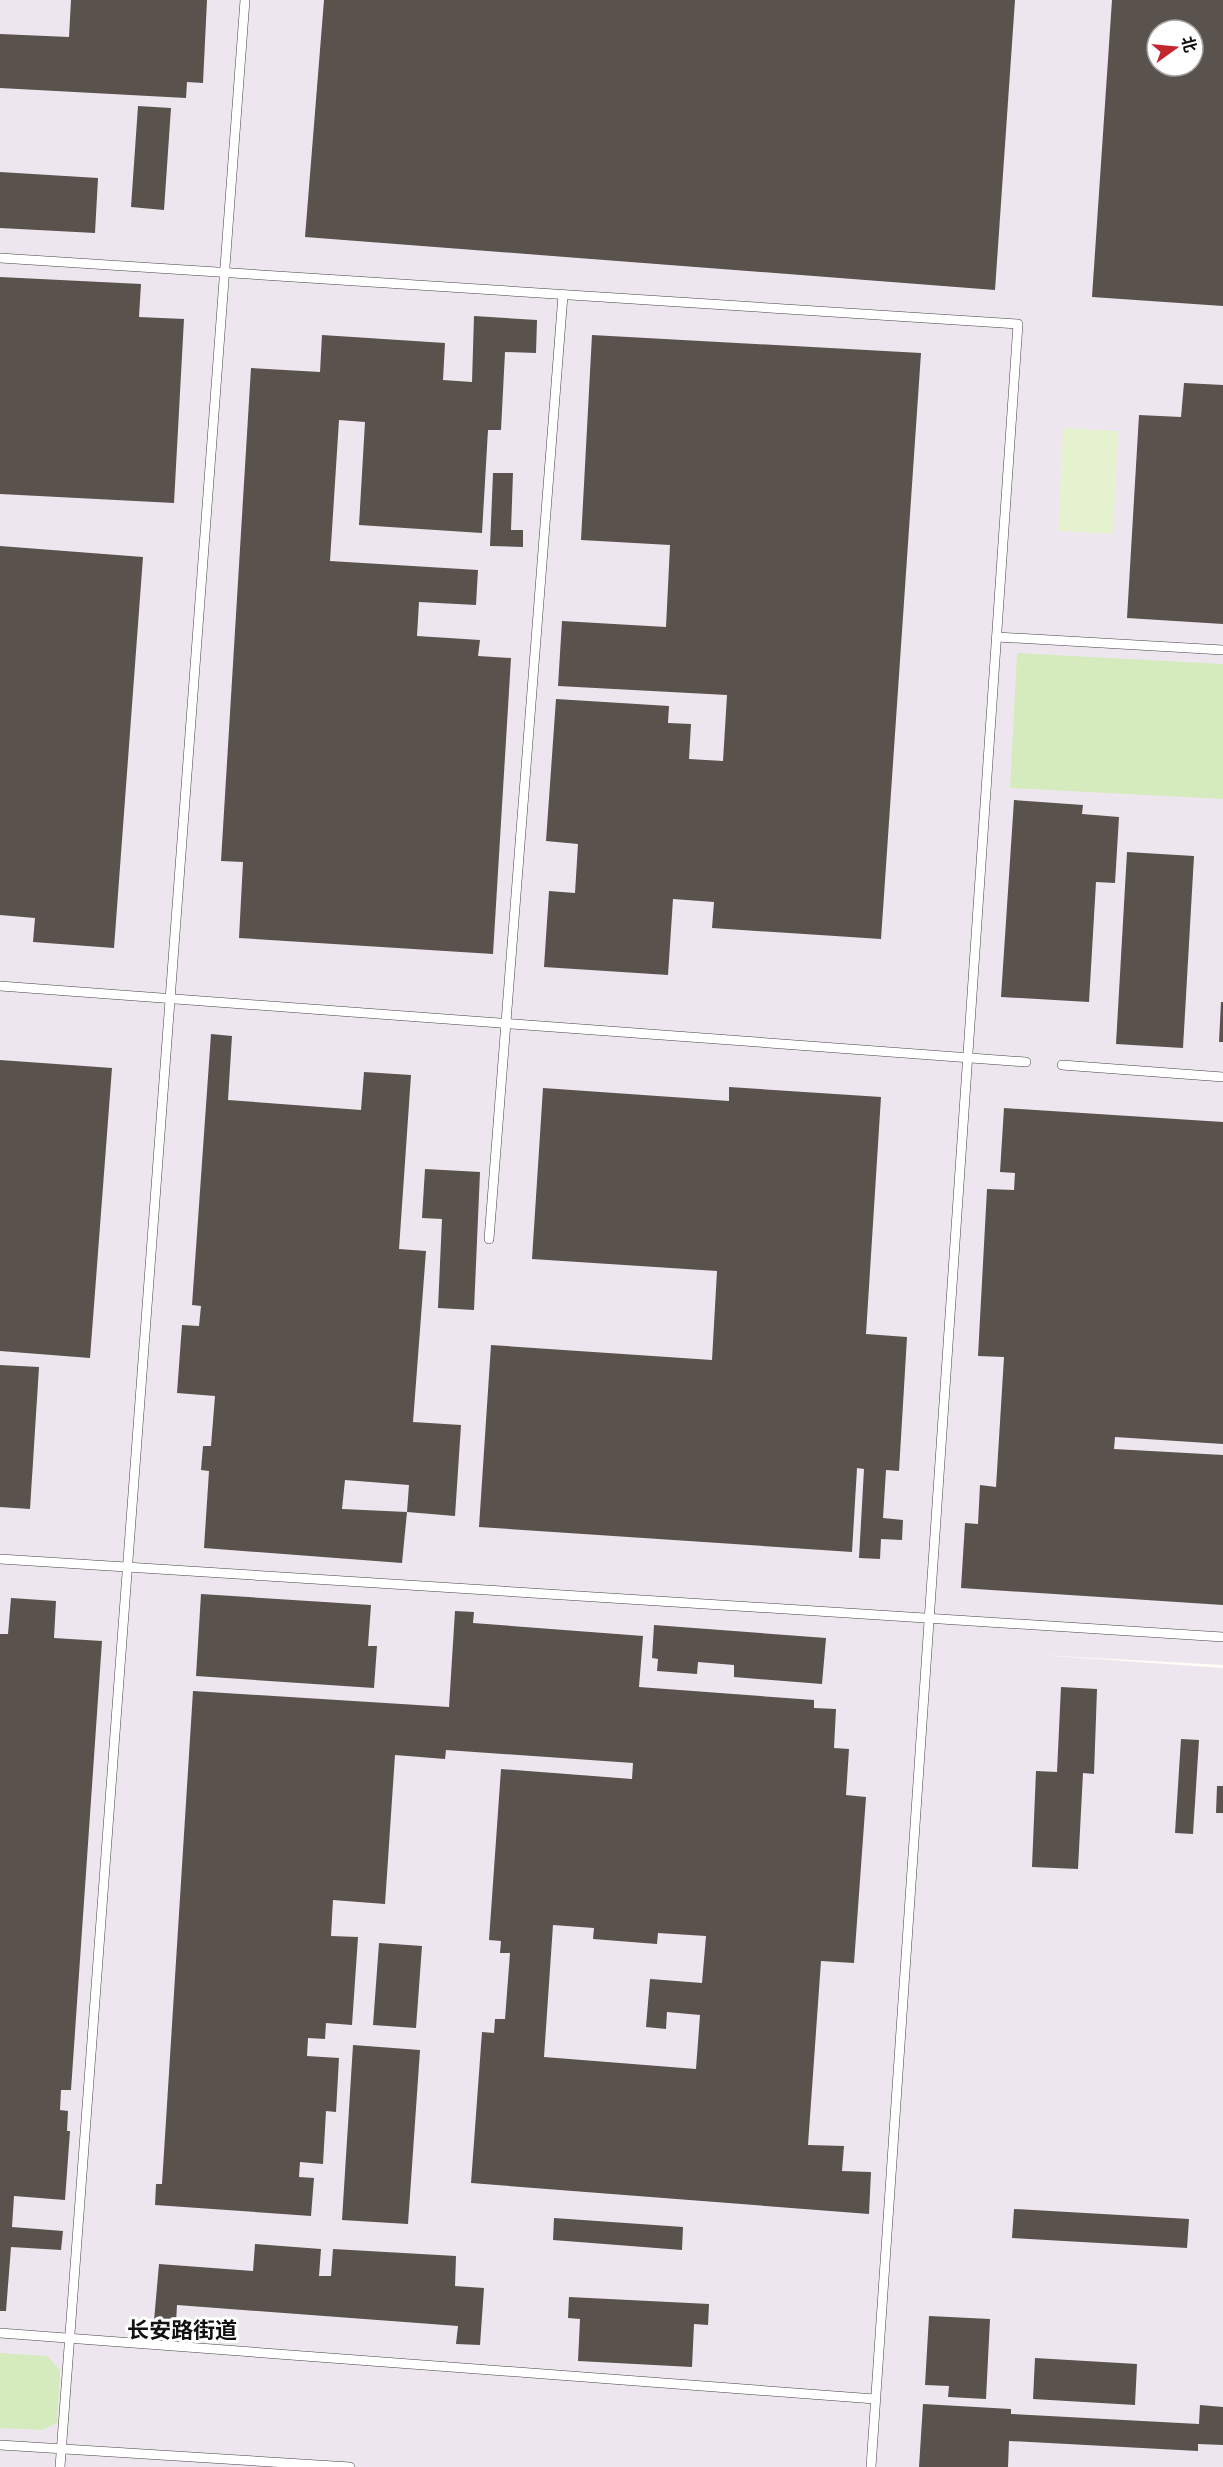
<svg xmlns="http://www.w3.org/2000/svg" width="1223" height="2467" viewBox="0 0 1223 2467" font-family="'IBM Plex Serif','Noto Sans SC',serif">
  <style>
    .industrial { fill: #eee6ef; fill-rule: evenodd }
    .green { fill: #d5ebbd }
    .pitch { fill: #e6f2cf }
    .building { fill: #5a524d; fill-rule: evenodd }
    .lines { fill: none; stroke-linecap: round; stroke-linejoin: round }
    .lane-casing { stroke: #444; stroke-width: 10 }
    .lane { stroke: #fff; stroke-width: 9 }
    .labels { text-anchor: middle; stroke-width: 6; stroke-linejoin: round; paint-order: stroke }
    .district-label { font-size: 22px; font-weight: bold; fill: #111; stroke: #fff }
  </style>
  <rect width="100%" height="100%" fill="#fffdf5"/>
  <!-- industrial -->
  <path class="industrial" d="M 0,0 L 1223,0 L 1223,1665 L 1040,1655 L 1223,1668 L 1223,2467 L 0,2467 ZM 1157,30 L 1193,30 L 1193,66 L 1157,66 Z"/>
  <!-- green -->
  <g class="green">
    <path d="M 1017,653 L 1223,664 L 1223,799 L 1010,788 Z"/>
    <path d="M 0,2353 L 47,2356 L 60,2370 L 57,2423 L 42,2430 L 0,2428 Z"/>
  </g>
  <!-- pitch -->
  <path class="pitch" d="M 1063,428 L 1118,431 L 1113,534 L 1058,531 Z"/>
  <!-- building -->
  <g class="building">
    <path d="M 71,0 L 207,0 L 203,83 L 187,82 L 186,98 L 0,88 L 0,34 L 69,37 Z"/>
    <path d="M 324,0 L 1015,0 L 995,290 L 305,237 Z"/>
    <path d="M 1112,0 L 1223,0 L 1223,306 L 1092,297 ZM 1157,30 L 1193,30 L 1193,66 L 1157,66 Z"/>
    <path d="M 138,106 L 171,108 L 164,210 L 131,207 Z"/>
    <path d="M 0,172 L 98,178 L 95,233 L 0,228 Z"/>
    <path d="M 0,277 L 141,284 L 139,317 L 184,319 L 174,503 L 0,494 Z"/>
    <path d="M 474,316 L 537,320 L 536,353 L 505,352 L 501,430 L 488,430 L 482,533 L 359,525 L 365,422 L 339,420 L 330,561 L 478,570 L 476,605 L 419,602 L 417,636 L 480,640 L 478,656 L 511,658 L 493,954 L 239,938 L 243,862 L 221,861 L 251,368 L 320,372 L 322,335 L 445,343 L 443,380 L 472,382 Z"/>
    <path d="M 592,335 L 921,353 L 881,939 L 712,928 L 714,902 L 673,899 L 668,975 L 544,967 L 549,891 L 575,893 L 578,844 L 546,841 L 556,699 L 669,706 L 668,723 L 691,724 L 689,759 L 723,761 L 727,695 L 558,686 L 562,621 L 666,627 L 670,545 L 581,540 Z"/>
    <path d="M 1184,383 L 1223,385 L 1223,624 L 1127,618 L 1139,415 L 1181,417 Z"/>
    <path d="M 493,473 L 513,473 L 511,530 L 523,530 L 523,547 L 490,546 Z"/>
    <path d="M 0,546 L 143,557 L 114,948 L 33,942 L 35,918 L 0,915 Z"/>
    <path d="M 1014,800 L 1083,805 L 1082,814 L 1119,817 L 1115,883 L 1096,882 L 1089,1002 L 1001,997 Z"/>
    <path d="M 1127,852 L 1194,856 L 1183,1048 L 1116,1044 Z"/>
    <path d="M 1221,1002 L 1223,1002 L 1223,1042 L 1219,1042 Z"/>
    <path d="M 211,1034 L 232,1036 L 228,1100 L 361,1110 L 364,1072 L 411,1075 L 399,1249 L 426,1251 L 413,1422 L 461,1425 L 455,1516 L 407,1512 L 409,1485 L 345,1480 L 342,1509 L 407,1512 L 402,1563 L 204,1548 L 209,1471 L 201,1470 L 203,1446 L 211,1446 L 215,1396 L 177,1393 L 182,1325 L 199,1326 L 201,1306 L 192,1305 Z"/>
    <path d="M 0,1060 L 112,1068 L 90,1358 L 0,1351 Z"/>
    <path d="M 729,1087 L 881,1097 L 866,1334 L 907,1337 L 899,1471 L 886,1470 L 883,1518 L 903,1520 L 902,1540 L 881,1539 L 880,1559 L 859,1558 L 864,1469 L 857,1468 L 852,1552 L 479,1527 L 491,1345 L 712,1360 L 717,1271 L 532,1259 L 543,1088 L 729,1101 Z"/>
    <path d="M 1004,1108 L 1223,1122 L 1223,1444 L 1115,1437 L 1114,1449 L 1223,1455 L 1223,1605 L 961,1588 L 965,1523 L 978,1524 L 980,1485 L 996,1487 L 1004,1357 L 978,1356 L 987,1189 L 1014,1190 L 1015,1173 L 1000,1172 Z"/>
    <path d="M 425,1169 L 480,1172 L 474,1310 L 438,1308 L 442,1219 L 422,1218 Z"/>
    <path d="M 0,1365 L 39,1367 L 30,1509 L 0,1507 Z"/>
    <path d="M 201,1594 L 371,1605 L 368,1646 L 377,1646 L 374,1688 L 196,1676 Z"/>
    <path d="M 11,1598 L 56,1601 L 54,1638 L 102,1641 L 71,2090 L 61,2090 L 60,2110 L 68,2111 L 67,2131 L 70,2131 L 65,2200 L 14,2196 L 12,2227 L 63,2231 L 61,2250 L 11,2247 L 6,2311 L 0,2311 L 0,1634 L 8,1634 Z"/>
    <path d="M 455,1611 L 474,1612 L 473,1623 L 643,1636 L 639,1687 L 814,1700 L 814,1708 L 836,1709 L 834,1748 L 849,1749 L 846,1795 L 866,1797 L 854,1963 L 821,1961 L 808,2145 L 844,2146 L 842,2171 L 871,2172 L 869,2214 L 471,2183 L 482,2032 L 494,2033 L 495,2019 L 505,2019 L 510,1953 L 500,1953 L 501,1941 L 489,1940 L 501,1769 L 632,1779 L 633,1763 L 446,1750 L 445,1759 L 395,1755 L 385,1904 L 333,1900 L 331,1936 L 358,1937 L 352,2025 L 326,2023 L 325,2039 L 308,2038 L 307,2056 L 339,2058 L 336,2112 L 326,2111 L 323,2164 L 300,2162 L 299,2177 L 314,2178 L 311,2216 L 155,2205 L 156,2184 L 162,2184 L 193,1691 L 449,1707 ZM 553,1925 L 594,1928 L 593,1939 L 657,1944 L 658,1933 L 706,1936 L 702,1983 L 650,1979 L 646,2027 L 666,2029 L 667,2012 L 700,2015 L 696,2069 L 544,2057 Z"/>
    <path d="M 654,1625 L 826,1638 L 822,1684 L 734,1677 L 734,1665 L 698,1662 L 697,1674 L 657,1671 L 658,1659 L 652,1658 Z"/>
    <path d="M 1061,1687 L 1097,1689 L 1094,1774 L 1083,1773 L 1078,1869 L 1032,1867 L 1036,1771 L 1057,1772 Z"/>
    <path d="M 1181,1739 L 1199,1740 L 1193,1834 L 1175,1833 Z"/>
    <path d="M 1217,1786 L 1223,1786 L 1223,1813 L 1216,1813 Z"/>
    <path d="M 379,1943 L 422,1946 L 416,2028 L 373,2025 Z"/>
    <path d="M 353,2045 L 420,2050 L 408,2224 L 342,2220 Z"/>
    <path d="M 1014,2209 L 1189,2219 L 1187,2248 L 1012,2238 Z"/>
    <path d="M 554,2218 L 683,2227 L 682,2250 L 553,2240 Z"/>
    <path d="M 255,2244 L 321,2249 L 319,2276 L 331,2276 L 333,2249 L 456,2256 L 455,2286 L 484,2288 L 480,2345 L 456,2344 L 458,2326 L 177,2305 L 176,2323 L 154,2321 L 159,2264 L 253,2271 Z"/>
    <path d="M 569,2297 L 709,2304 L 708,2325 L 694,2324 L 692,2367 L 578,2361 L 580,2319 L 568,2318 Z"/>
    <path d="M 929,2316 L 990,2319 L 986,2399 L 948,2397 L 949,2386 L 925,2385 Z"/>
    <path d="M 1035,2358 L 1137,2364 L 1135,2405 L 1033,2399 Z"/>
    <path d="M 923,2404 L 1011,2409 L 1011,2414 L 1199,2424 L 1200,2405 L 1223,2407 L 1223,2445 L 1198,2444 L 1198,2451 L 1009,2441 L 1008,2467 L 919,2467 Z"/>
  </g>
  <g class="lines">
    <!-- lane casing -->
    <g class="lane-casing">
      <g id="lane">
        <path d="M 0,258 L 1018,324 L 871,2467"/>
        <path d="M 997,637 L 1223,650"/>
        <path d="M 0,986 L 1026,1062"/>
        <path d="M 1062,1065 L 1223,1077"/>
        <path d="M 489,1239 L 563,295"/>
        <path d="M 0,1559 L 1223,1637"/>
        <path d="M 0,2333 L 875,2399"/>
        <path d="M 0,2445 L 350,2467"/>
        <path d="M 60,2467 L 245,0"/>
      </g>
    </g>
    <!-- lane -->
    <use href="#lane" class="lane"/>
  </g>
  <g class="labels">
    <!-- district labels -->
    <g class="district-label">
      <text x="182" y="2338">长安路街道</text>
    </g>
  </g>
  <!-- north arrow -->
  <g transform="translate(1175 48) rotate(75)"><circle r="28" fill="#ffffff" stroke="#a0a0a0" stroke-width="1.5"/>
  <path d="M0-4.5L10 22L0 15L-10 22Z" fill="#c4262e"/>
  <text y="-9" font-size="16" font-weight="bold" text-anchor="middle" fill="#111111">北</text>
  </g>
</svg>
